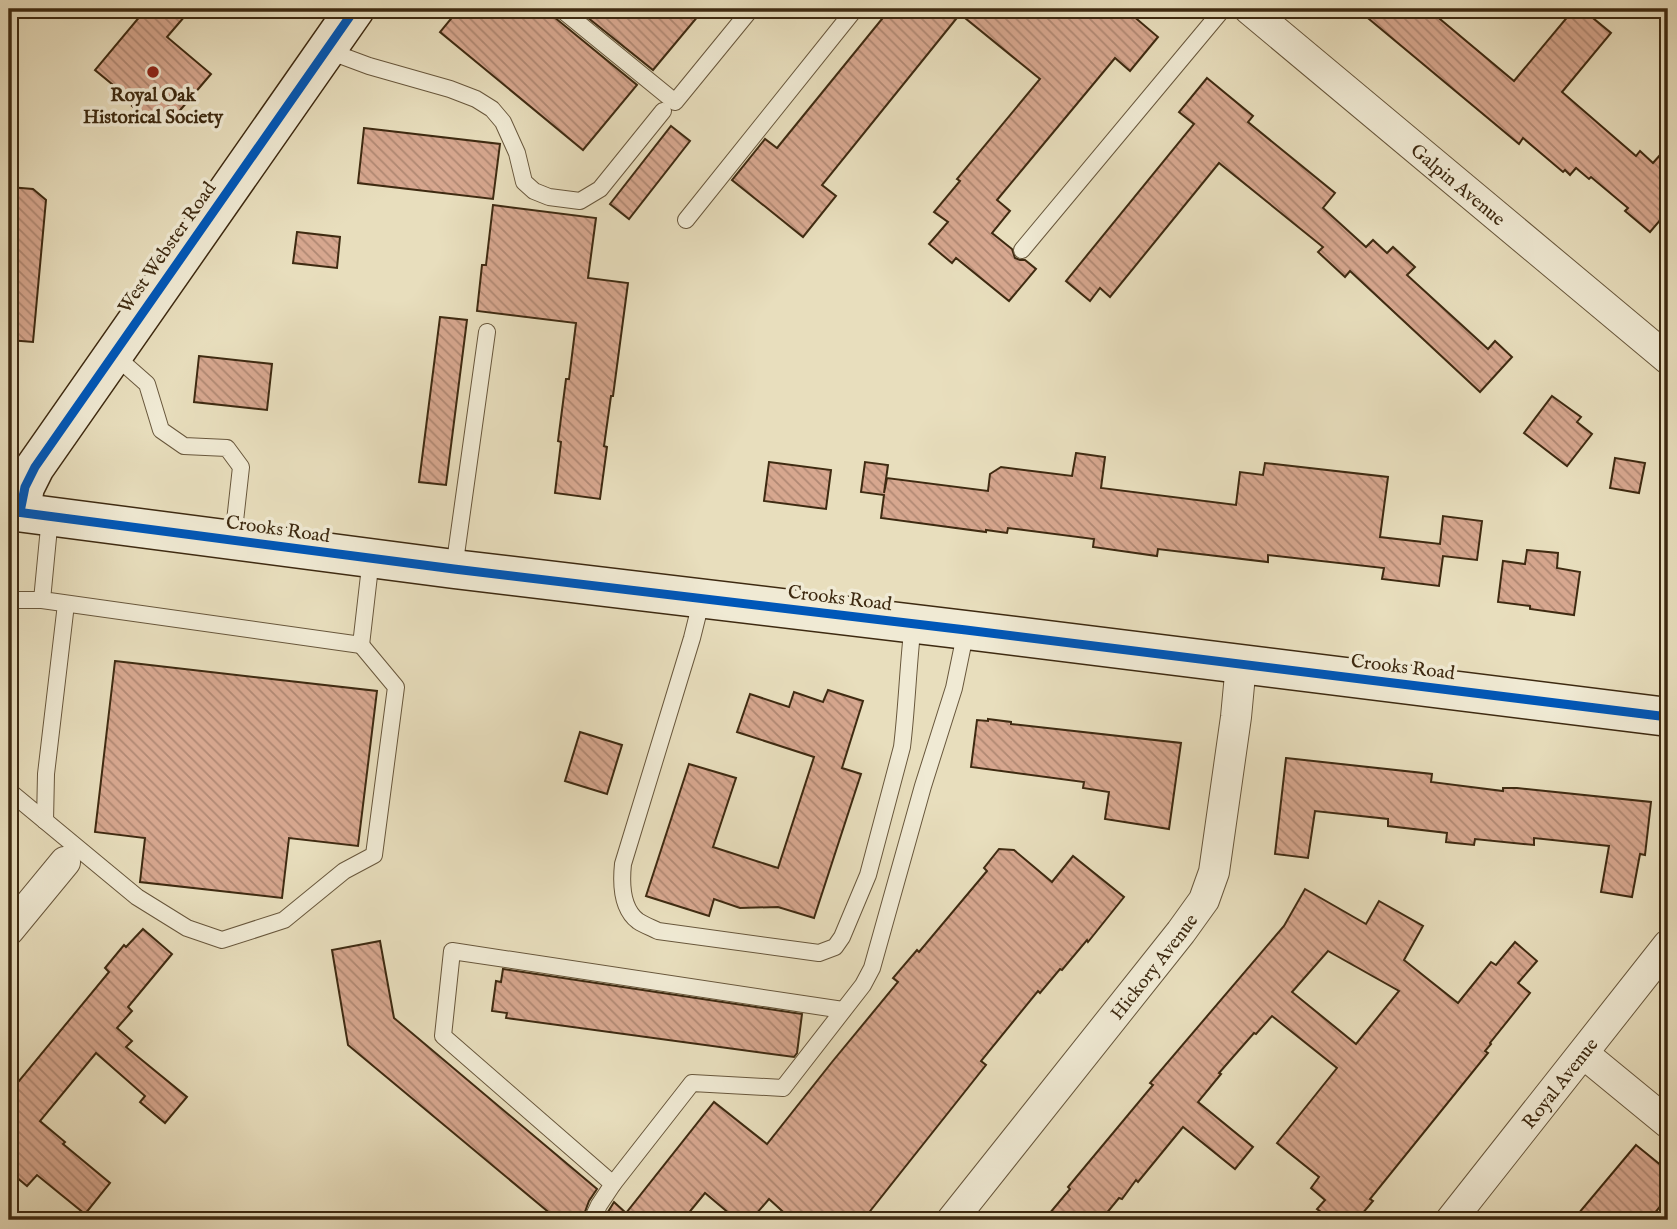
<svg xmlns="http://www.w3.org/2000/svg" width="1677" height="1229" viewBox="0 0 1677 1229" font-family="'IM FELL English',serif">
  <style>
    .building { fill: url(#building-back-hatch); stroke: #3e2a11; stroke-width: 2; fill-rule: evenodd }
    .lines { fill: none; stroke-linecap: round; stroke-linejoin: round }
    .lane-casing { stroke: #68573c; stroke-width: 18 }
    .street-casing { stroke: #68573c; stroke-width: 32 }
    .secondary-casing { stroke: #3e2a11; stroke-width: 41 }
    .lane { stroke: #f0ead4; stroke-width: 16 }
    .street { stroke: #f0ead4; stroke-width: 30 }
    .secondary { stroke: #f0ead4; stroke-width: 38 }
    .cycleway-casing { stroke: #f0ead4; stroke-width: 13 }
    .cycleway { stroke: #0057b8; stroke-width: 9 }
    .poi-dot { fill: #8f2418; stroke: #f0ead4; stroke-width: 2.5 }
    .labels { text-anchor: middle; stroke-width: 7; stroke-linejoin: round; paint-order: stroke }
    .poi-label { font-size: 19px; font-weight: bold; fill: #3e2a11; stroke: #f0ead4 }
    .street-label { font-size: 19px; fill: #3e2a11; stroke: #f0ead4 }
  </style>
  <defs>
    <pattern id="building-back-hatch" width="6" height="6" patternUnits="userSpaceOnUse" patternTransform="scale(1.75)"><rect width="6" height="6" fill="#d7a78f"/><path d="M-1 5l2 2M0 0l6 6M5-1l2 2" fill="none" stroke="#b08873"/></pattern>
  </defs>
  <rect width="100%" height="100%" fill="#e8debd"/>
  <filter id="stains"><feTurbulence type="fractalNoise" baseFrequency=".00286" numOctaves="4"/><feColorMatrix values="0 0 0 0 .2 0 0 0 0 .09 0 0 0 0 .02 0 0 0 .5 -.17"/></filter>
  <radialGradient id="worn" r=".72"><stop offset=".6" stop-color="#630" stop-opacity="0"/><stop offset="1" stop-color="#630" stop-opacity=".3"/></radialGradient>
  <!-- building -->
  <g class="building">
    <path d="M 146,9 L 191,9 L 167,37 L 211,74 L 176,115 L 167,108 L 154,124 L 132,106 L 135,103 L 95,70 Z"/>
    <path d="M 459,9 L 551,9 L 554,17 L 637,85 L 583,150 L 440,32 Z"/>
    <path d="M 577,9 L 704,9 L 653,70 Z"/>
    <path d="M 890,9 L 1125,9 L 1158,37 L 1130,71 L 1115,58 L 997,200 L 1010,211 L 992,233 L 1012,249 L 1015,258 L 1020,260 L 1025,260 L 1036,269 L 1009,301 L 956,258 L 952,263 L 929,244 L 948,222 L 934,212 L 960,181 L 957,179 L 1040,79 L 960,14 L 822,185 L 836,196 L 803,237 L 732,180 L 765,139 L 777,148 Z"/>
    <path d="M 1357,9 L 1428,9 L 1514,81 L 1574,9 L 1582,9 L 1611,33 L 1562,92 L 1636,156 L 1640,151 L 1653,163 L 1668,146 L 1668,211 L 1650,232 L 1625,211 L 1628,208 L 1591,177 L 1589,179 L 1576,168 L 1570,175 L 1565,170 L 1563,172 L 1523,138 L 1519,144 Z"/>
    <path d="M 1207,78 L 1253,116 L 1248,122 L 1335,193 L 1323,208 L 1366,247 L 1373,240 L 1387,253 L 1393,247 L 1415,267 L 1407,275 L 1488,349 L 1495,341 L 1512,357 L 1480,392 L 1350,271 L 1345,277 L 1318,252 L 1323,247 L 1219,163 L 1110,297 L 1100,288 L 1090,301 L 1066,281 L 1194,124 L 1179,112 Z"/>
    <path d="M 671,126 L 690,141 L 629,219 L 610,204 Z"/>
    <path d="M 364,128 L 500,144 L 493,199 L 358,183 Z"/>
    <path d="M 9,187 L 33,189 L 46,200 L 33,342 L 9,340 Z"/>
    <path d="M 493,205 L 596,218 L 588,278 L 628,283 L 613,396 L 611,396 L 604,446 L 607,447 L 600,499 L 555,493 L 561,442 L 558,441 L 566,379 L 569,379 L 576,323 L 477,311 L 482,265 L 486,265 Z"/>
    <path d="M 297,232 L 340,237 L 337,268 L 293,263 Z"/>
    <path d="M 440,317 L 467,320 L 446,485 L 419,482 Z"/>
    <path d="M 199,356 L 272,364 L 267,410 L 194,402 Z"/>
    <path d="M 1552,396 L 1581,417 L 1577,422 L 1592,434 L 1567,466 L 1524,433 Z"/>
    <path d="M 1076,453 L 1105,457 L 1101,488 L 1236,505 L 1240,472 L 1263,475 L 1265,463 L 1388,477 L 1380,537 L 1440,544 L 1443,516 L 1482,521 L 1477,560 L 1443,556 L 1439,586 L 1382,579 L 1384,568 L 1268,555 L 1268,562 L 1158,549 L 1157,556 L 1093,547 L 1094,539 L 1008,528 L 1007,533 L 986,530 L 986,532 L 881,518 L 884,495 L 861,492 L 865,462 L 888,465 L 884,493 L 887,478 L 988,491 L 990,474 L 1001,467 L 1072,476 Z"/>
    <path d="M 1615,458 L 1645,463 L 1639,493 L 1610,488 Z"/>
    <path d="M 769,462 L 831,470 L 826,509 L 764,501 Z"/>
    <path d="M 1527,550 L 1558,553 L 1557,568 L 1580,572 L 1574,615 L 1530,609 L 1530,606 L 1498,602 L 1503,561 L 1525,564 Z"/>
    <path d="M 115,661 L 377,691 L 358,846 L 289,838 L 282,898 L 140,882 L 145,838 L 95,832 Z"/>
    <path d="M 828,690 L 863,701 L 842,768 L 861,774 L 814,918 L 778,907 L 740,908 L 714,899 L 709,916 L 646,896 L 689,764 L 736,778 L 713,847 L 778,868 L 814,757 L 737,732 L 750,694 L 789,707 L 794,692 L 823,702 Z"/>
    <path d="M 988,719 L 1011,722 L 1011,724 L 1181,743 L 1169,829 L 1105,819 L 1109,792 L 1083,788 L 1084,782 L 971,767 L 977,720 L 988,721 Z"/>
    <path d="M 580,732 L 622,745 L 607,794 L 565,781 Z"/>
    <path d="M 1286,758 L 1432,774 L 1431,782 L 1503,791 L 1503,788 L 1517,788 L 1651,802 L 1645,855 L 1640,854 L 1632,897 L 1601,892 L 1609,846 L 1534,838 L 1534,845 L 1475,839 L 1474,845 L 1446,842 L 1447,833 L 1388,826 L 1388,819 L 1315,811 L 1308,858 L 1275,854 Z"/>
    <path d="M 999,849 L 1014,850 L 1052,882 L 1073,856 L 1124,897 L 1088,942 L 1087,940 L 1062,970 L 1060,969 L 1040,993 L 1038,991 L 981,1061 L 986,1065 L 863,1220 L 792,1220 L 769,1199 L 751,1220 L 737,1220 L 705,1193 L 683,1220 L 603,1220 L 614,1202 L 626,1213 L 714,1102 L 767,1144 L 832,1062 L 898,982 L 893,978 L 917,950 L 919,952 L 987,871 L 984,868 Z"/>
    <path d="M 1305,889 L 1366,924 L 1379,901 L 1423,926 L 1404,960 L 1458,1003 L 1491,962 L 1496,965 L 1515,942 L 1537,961 L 1518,983 L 1530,993 L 1490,1043 L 1491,1044 L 1485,1051 L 1488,1053 L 1370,1199 L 1373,1201 L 1357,1220 L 1332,1220 L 1317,1209 L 1325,1200 L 1311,1188 L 1319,1177 L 1277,1143 L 1337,1068 L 1272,1016 L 1256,1034 L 1254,1033 L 1219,1073 L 1221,1074 L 1198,1102 L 1253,1147 L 1235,1169 L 1183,1127 L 1138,1182 L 1136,1180 L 1122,1199 L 1119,1198 L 1101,1220 L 1044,1220 L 1070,1189 L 1068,1187 L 1153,1085 L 1150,1083 L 1284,926 ZM 1328,951 L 1399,991 L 1356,1044 L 1292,992 Z"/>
    <path d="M 143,929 L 172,954 L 128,1007 L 132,1011 L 117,1028 L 132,1041 L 126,1047 L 187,1097 L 165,1123 L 140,1102 L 145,1096 L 96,1053 L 40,1121 L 65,1142 L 63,1144 L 110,1183 L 85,1214 L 37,1175 L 27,1186 L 9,1171 L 9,1093 L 109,972 L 105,968 L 124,945 L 126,947 Z"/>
    <path d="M 380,941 L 394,1018 L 597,1189 L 589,1201 L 582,1220 L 558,1220 L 348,1045 L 332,950 Z"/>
    <path d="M 503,969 L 802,1014 L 797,1053 L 794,1057 L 506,1018 L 507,1013 L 492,1011 L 496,981 L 501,982 Z"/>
    <path d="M 1636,1145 L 1668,1171 L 1668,1197 L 1649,1220 L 1573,1220 Z"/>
  </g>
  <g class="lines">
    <!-- lane casing -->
    <g class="lane-casing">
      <g id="lane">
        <path d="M 561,9 L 675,102 L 751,9"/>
        <path d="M 326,50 L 369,66 L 450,89 L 476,99 L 492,109 L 503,122 L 517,153 L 524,182 L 534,191 L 549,197 L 580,201 L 600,189 L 663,111"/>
        <path d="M 686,220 L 855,9"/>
        <path d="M 1022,250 L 1223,9"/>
        <path d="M 113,354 L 147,384 L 161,430 L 184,446 L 227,448 L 241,467 L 233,539"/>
        <path d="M 50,517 L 42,600 L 361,645 L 371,558"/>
        <path d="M 454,569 L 487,332"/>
        <path d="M 702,598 L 692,638 L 623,864 C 621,883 621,908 638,921 C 644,925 652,928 658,931 L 819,953 L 835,947 L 842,937 L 868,875 L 902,747 C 907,706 908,665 913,623"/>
        <path d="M 9,600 L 42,600"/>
        <path d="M 9,791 L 137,897 L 187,928 L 222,940 L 284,920 L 344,871 L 374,855 L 396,687 L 361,645"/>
        <path d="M 45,821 L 46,774 L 66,604"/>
        <path d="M 613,1184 L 443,1036 L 452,951 L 843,1010"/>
        <path d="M 592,1220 L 599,1205 L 613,1184 L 692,1083 L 783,1088 L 863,985 L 872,968 L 923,786 L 954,688 L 966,630"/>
      </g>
    </g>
    <!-- street casing -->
    <g class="street-casing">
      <g id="street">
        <path id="s1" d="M 1249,9 L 1668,359"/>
        <path d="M 9,930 L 65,862"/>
        <path d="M 1584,1054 L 1668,1123"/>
        <path id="s2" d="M 952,1220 L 1181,932 L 1204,900 L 1214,872 L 1236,717 L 1241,664"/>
        <path id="s3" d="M 1451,1220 L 1668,945"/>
      </g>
    </g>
    <!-- secondary casing -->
    <g class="secondary-casing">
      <g id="secondary">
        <path d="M 9,511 L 454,569 L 966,630 L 1668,717"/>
        <path d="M 20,512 L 25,487 L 35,467 L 355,9"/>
      </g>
    </g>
    <!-- lane -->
    <use href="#lane" class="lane"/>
    <!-- street -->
    <use href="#street" class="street"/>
    <!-- secondary -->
    <use href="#secondary" class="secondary"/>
    <!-- cycleway casing -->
    <g class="cycleway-casing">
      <g id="cycleway">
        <path d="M 9,511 L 454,569 L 966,630 L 1668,717"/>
        <path d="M 20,512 L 25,487 L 35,467 L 355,9"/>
      </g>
    </g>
    <!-- cycleway -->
    <use href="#cycleway" class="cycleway"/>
  </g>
  <!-- markers -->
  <circle class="poi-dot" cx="153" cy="72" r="7"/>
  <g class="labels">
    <!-- poi labels -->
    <g class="poi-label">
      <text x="153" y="101">Royal Oak<tspan x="153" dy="22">Historical Society</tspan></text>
    </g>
    <!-- street labels -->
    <g class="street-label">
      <text dy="7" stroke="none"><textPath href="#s1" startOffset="273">Galpin Avenue</textPath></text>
      <text transform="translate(166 247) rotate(-55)" y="7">West Webster Road</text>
      <text transform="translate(278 528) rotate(8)" y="7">Crooks Road</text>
      <text transform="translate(840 597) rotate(7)" y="7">Crooks Road</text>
      <text transform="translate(1403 666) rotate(7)" y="7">Crooks Road</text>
      <text dy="7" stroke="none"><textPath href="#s2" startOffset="324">Hickory Avenue</textPath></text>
      <text dy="7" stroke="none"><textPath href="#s3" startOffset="175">Royal Avenue</textPath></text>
    </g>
  </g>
  <!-- margin -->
  <rect width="1677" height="1229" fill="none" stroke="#e8debd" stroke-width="35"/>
  <rect x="10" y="10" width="1656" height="1208" fill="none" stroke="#3e2a11" stroke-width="3.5"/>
  <rect x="18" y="18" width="1642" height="1194" fill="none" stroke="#3e2a11" stroke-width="2"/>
  <rect width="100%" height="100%" filter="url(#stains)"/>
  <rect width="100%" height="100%" fill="url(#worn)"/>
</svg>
